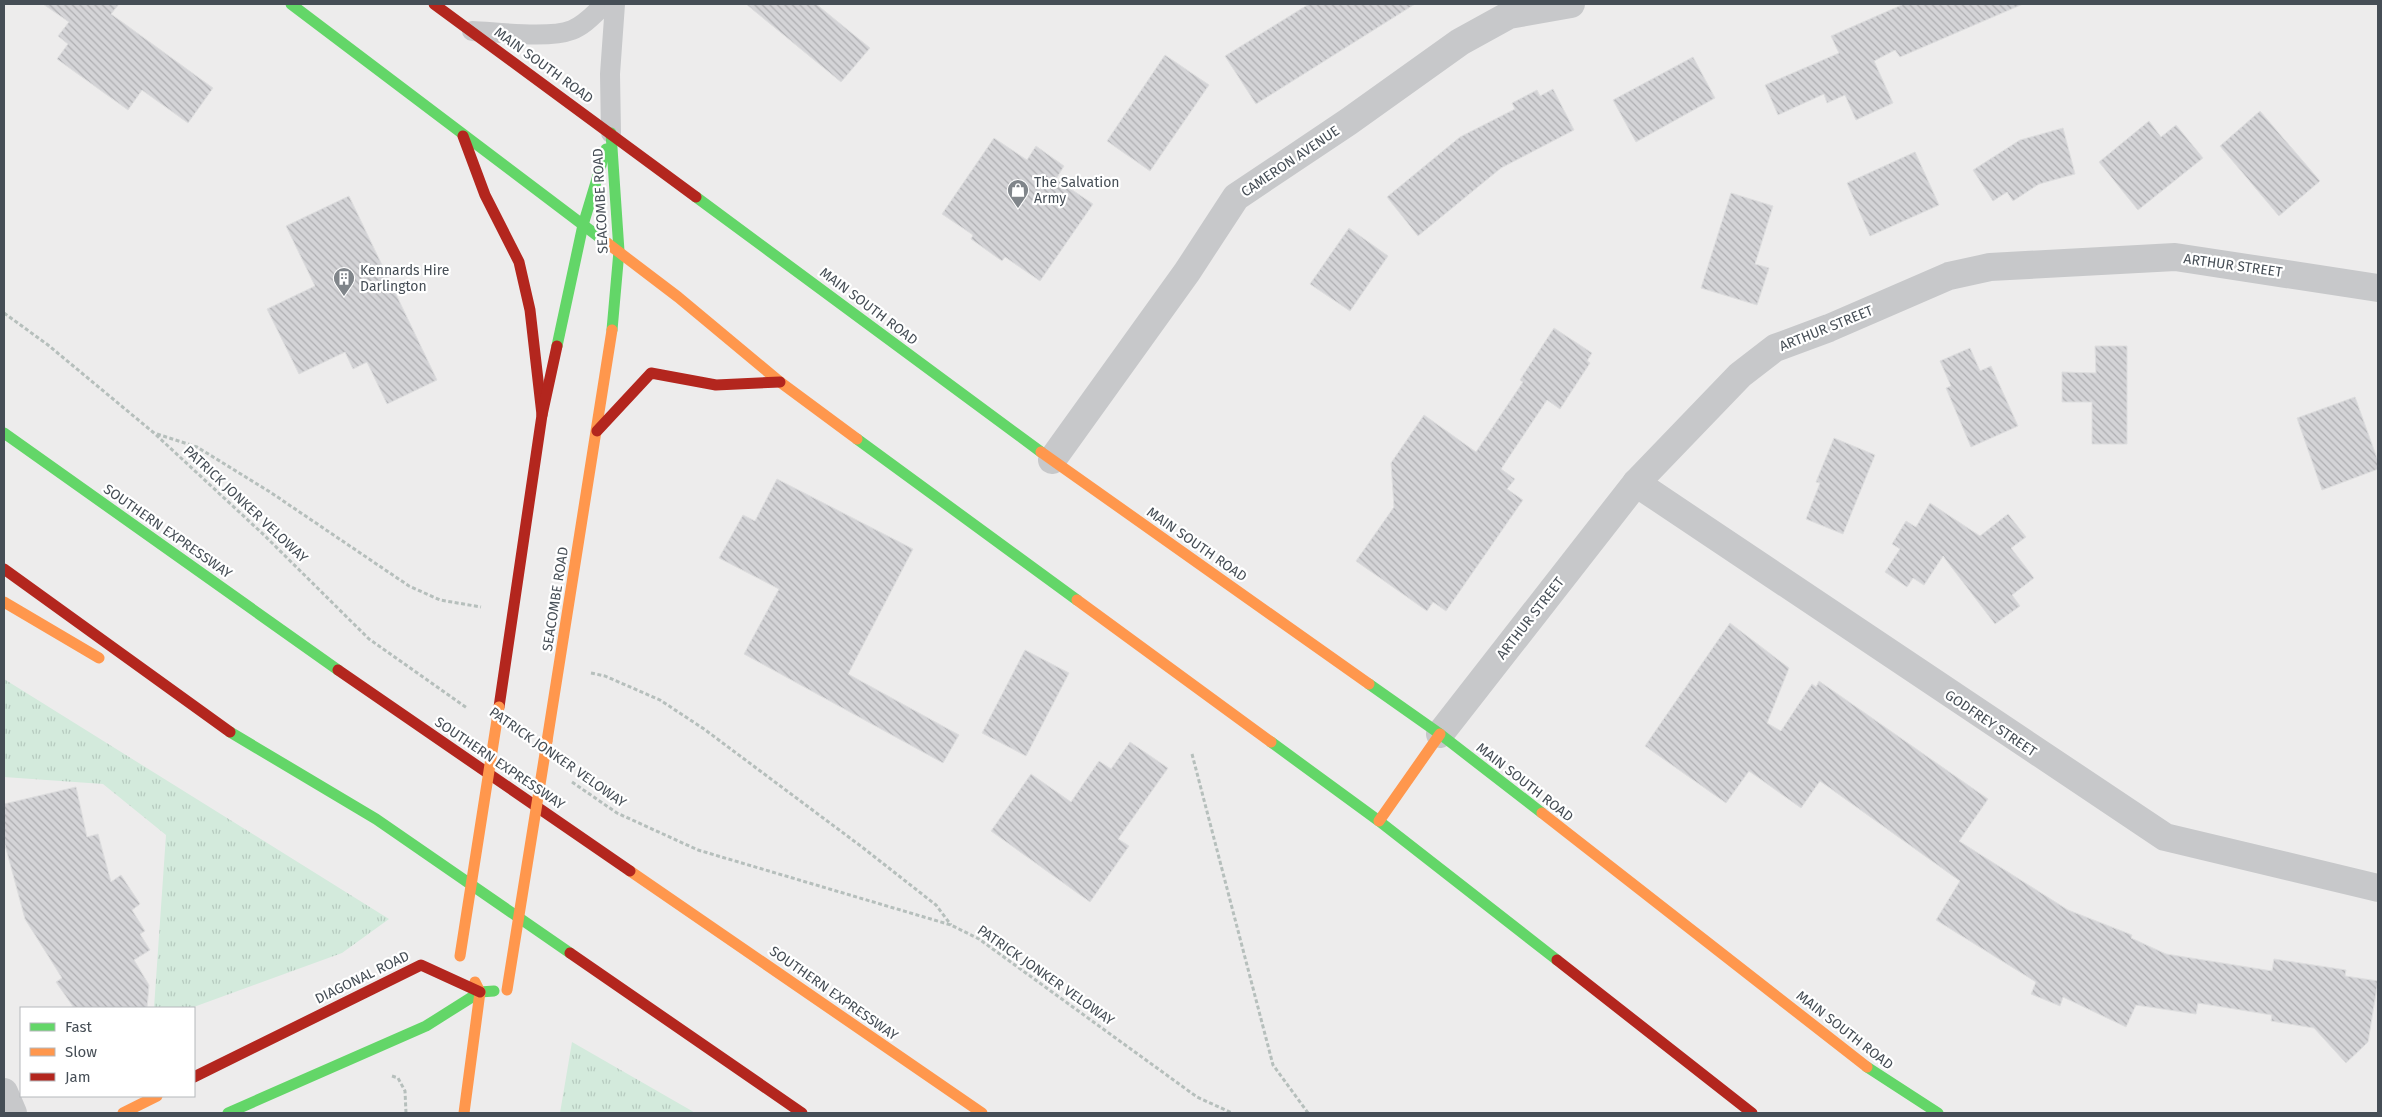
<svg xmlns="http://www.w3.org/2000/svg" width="2382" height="1117" viewBox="0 0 2382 1117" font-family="'Fira Sans',sans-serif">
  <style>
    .grass { fill: url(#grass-tufts) }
    .building { fill: url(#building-back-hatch); stroke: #dededf }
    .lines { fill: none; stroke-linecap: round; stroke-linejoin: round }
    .path { stroke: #b6bfbc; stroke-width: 3; stroke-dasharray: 4 2.5; stroke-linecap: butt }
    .lane { stroke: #c7c8ca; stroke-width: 20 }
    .street { stroke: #c7c8ca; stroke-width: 28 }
    .fast { stroke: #63d668; stroke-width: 11 }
    .slow { stroke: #ff974d; stroke-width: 11 }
    .jam { stroke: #b3261e; stroke-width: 11 }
    .slow-bridge { stroke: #ff974d; stroke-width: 11 }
    .labels { text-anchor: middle; stroke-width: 4.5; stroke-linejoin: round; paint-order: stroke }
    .street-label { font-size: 14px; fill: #464e56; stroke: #fff }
    .poi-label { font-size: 14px; fill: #464e56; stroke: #fff; text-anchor: start }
  </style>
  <defs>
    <pattern id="grass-tufts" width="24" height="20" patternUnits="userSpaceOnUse" patternTransform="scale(1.25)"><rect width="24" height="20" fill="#d3eadc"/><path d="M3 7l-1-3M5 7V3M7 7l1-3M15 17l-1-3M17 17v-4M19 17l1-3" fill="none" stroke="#b6cabf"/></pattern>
    <pattern id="building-back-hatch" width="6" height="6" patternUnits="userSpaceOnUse" patternTransform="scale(1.25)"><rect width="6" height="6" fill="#d4d4d7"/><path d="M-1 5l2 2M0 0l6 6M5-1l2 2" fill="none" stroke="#aeaeb1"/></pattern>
  </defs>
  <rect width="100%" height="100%" fill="#edecec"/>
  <!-- grass -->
  <g class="grass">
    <path d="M 4,679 L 389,919 L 342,953 L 191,1008 L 154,1008 L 166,835 L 103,784 L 4,777 Z"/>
    <path d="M 572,1042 L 692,1111 L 695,1113 L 560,1113 Z"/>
  </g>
  <!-- building -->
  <g class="building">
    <path d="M 43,4 L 119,4 L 111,14 L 213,88 L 188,123 L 142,90 L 128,110 L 57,59 L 68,44 L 58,36 L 69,22 Z"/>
    <path d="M 746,4 L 816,4 L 870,48 L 841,82 Z"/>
    <path d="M 1309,4 L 1415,4 L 1256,104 L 1225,56 Z"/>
    <path d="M 1904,4 L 2023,4 L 1900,57 L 1895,50 L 1874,61 L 1893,103 L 1856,120 L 1845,95 L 1827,103 L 1824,94 L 1778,115 L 1765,85 L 1839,53 L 1831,36 Z"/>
    <path d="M 1165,55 L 1209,85 L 1150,171 L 1107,141 Z"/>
    <path d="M 1693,57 L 1715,98 L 1636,142 L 1613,100 Z"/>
    <path d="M 1553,89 L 1574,130 L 1501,168 L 1418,236 L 1387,197 L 1460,137 L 1515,109 L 1512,103 L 1537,90 L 1540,96 Z"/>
    <path d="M 2260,111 L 2320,181 L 2279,216 L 2220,146 Z"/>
    <path d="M 2149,121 L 2161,137 L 2176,125 L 2203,158 L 2138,210 L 2099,162 Z"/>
    <path d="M 2063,128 L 2075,174 L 2039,184 L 2013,201 L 2007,192 L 1993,201 L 1973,170 L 2020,140 Z"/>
    <path d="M 994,138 L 1027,160 L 1036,146 L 1064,166 L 1056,179 L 1093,204 L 1040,281 L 1005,257 L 1002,261 L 971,239 L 973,235 L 942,214 Z"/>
    <path d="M 1915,152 L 1939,205 L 1870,236 L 1847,183 Z"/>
    <path d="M 1731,193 L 1773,206 L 1755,264 L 1769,268 L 1757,305 L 1701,288 Z"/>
    <path d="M 349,196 L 437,380 L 387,404 L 367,362 L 353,369 L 345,352 L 299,374 L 267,309 L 315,286 L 286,226 Z"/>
    <path d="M 1349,228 L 1388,256 L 1350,311 L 1310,284 Z"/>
    <path d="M 1554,328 L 1592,353 L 1587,361 L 1590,363 L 1560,409 L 1547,400 L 1501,469 L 1515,479 L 1507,489 L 1523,500 L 1446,611 L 1433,602 L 1427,611 L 1356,561 L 1394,507 L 1391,463 L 1424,415 L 1476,452 L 1523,382 L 1520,380 Z"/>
    <path d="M 2095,346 L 2127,346 L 2127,444 L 2092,444 L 2092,402 L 2062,402 L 2062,372 L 2096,373 Z"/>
    <path d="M 1970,348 L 1980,371 L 1991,366 L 2018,426 L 1971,447 L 1946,388 L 1951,386 L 1940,361 Z"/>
    <path d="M 2355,397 L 2378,461 L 2378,469 L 2322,490 L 2297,418 Z"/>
    <path d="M 1834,438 L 1875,455 L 1843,534 L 1806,519 L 1820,483 L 1816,482 Z"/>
    <path d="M 777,479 L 913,549 L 848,674 L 959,735 L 943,763 L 744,654 L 779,589 L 719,558 L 743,515 L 755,521 Z"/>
    <path d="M 1930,503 L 1980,536 L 2008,514 L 2026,537 L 2011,548 L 2034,578 L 2012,595 L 2020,606 L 1995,624 L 1943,556 L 1924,585 L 1913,578 L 1907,587 L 1885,572 L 1900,549 L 1892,544 L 1906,521 L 1916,527 Z"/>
    <path d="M 1730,623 L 1789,668 L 1767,723 L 1781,731 L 1812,684 L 1816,687 L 1819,681 L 1988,799 L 1959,841 L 2068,910 L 2132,935 L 2131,938 L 2166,954 L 2272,971 L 2274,959 L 2346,970 L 2345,976 L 2378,981 L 2368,1042 L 2346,1063 L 2314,1028 L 2271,1021 L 2272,1015 L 2198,1003 L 2196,1014 L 2136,1005 L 2126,1027 L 2063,997 L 2060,1006 L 2031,994 L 2036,982 L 1936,920 L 1960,881 L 1820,781 L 1801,808 L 1749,771 L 1726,803 L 1645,746 Z"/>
    <path d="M 1025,650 L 1069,673 L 1026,756 L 982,733 Z"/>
    <path d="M 1130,742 L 1168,768 L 1118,839 L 1129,846 L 1090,902 L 991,831 L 1031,774 L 1071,802 L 1099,761 L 1111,769 Z"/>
    <path d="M 76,787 L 87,837 L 98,834 L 111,882 L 121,875 L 140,904 L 132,910 L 145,931 L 140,934 L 150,950 L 134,960 L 149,985 L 147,1008 L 74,1008 L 56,982 L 62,978 L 25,919 L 4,841 L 4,804 Z"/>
  </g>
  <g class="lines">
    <!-- path -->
    <g class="path">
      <path d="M 4,313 L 48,345 L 154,433 L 264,535 L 369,639 L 467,708"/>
      <path d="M 157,434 L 197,447 L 270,492 L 409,586 L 440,600 L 481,607"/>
      <path d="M 591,673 L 605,676 L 660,700 L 704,729 L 862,847 L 936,905 L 951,925"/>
      <path d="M 1192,754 L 1273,1065 L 1308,1113"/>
      <path d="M 572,782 L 617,813 L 698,850 L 951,925 L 979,939 L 1197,1097 L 1232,1113"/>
      <path d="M 392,1076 L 398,1078 L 405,1091 L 406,1113"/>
    </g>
    <!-- lane -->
    <g class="lane">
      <path d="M 472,31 C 497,32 549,39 572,30 C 585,25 595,13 605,4"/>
      <path d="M 611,133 L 610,74 L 615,4"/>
    </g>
    <!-- street -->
    <g class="street">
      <path d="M 1052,460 L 1187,272 L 1236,197 L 1348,122 L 1460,42 L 1509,15 L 1571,4"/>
      <path d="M 1636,483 L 2165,837 L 2378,888"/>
      <path d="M 1440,734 L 1636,483 L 1740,375 L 1775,348 L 1829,328 L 1949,276 L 1990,267 L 2175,257 L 2378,288"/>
      <path d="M 4,1092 L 13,1113"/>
    </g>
    <!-- fast -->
    <g class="fast">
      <path d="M 291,4 L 607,243"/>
      <path d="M 611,133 L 619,251 L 612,330"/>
      <path d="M 696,197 L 1041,452"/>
      <path d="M 557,346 L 583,225 L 606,149"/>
      <path d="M 4,433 L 338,670"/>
      <path d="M 857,439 L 1077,600"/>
      <path d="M 1369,684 L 1440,734 L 1542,813"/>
      <path d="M 230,732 L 376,819 L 570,953"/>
      <path d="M 1271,742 L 1379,821 L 1557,960"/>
      <path d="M 1867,1067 L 1938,1113"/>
      <path d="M 228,1113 L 426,1026 L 480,992 L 494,991"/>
    </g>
    <!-- slow -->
    <g class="slow">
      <path d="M 607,243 L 678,297 L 780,382 L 857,439"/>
      <path d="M 1041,452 L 1369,684"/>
      <path d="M 1077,600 L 1271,742"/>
      <path d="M 4,602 L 99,658"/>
      <path d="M 547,741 L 612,330"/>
      <path d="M 1542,813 L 1867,1067"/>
      <path d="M 1379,821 L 1440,734"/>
      <path d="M 630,871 L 982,1113"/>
      <path d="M 123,1113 L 157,1096"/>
      <path d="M 464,1113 L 480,992 L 475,982"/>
    </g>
    <!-- jam -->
    <g class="jam">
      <path d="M 434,4 L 696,197"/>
      <path d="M 463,136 L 485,195 L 519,262 L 530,310 L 542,415"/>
      <path d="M 597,431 L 651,373 L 716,385 L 780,382"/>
      <path d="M 4,569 L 230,732"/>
      <path d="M 338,670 L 630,871"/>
      <path d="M 499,707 L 542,415 L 557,346"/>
      <path d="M 570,953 L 802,1113"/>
      <path d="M 1557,960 L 1752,1113"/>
      <path d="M 194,1077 L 421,965 L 480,992"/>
    </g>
    <!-- slow-bridge -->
    <g class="slow-bridge">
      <path d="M 460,956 L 499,707"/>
      <path d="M 507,990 L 547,741"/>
    </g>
  </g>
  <!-- icons -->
  <defs>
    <g id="shop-pin" transform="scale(1.125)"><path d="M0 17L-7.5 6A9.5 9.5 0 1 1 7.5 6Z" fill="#80858a" stroke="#fff"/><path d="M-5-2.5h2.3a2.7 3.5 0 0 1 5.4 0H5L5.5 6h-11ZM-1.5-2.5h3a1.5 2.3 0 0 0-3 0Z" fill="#fff"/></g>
    <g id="building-pin" transform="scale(1.125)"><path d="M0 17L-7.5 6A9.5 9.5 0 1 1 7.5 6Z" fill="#80858a" stroke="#fff"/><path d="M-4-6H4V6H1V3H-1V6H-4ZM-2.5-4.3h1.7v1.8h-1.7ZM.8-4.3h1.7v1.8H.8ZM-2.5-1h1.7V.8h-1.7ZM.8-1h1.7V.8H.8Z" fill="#fff"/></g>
  </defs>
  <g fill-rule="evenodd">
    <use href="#shop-pin" x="1018" y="190"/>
    <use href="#building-pin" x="344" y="278"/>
  </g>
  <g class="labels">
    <!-- street labels -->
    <g class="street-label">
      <text transform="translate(544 65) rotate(36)" y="5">MAIN SOUTH ROAD</text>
      <text transform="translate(1290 161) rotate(-34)" y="5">CAMERON AVENUE</text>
      <text transform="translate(600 201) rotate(-93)" y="5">SEACOMBE ROAD</text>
      <text transform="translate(2233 265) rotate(8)" y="5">ARTHUR STREET</text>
      <text transform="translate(869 306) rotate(37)" y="5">MAIN SOUTH ROAD</text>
      <text transform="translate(1826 328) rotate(-22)" y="5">ARTHUR STREET</text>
      <text transform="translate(246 504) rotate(43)" y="5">PATRICK JONKER VELOWAY</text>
      <text transform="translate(168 531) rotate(35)" y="5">SOUTHERN EXPRESSWAY</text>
      <text transform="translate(1197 544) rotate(35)" y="5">MAIN SOUTH ROAD</text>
      <text transform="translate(555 599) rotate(-81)" y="5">SEACOMBE ROAD</text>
      <text transform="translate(1530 618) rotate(-52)" y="5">ARTHUR STREET</text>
      <text transform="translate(1991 723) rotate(34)" y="5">GODFREY STREET</text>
      <text transform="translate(558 757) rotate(35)" y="5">PATRICK JONKER VELOWAY</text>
      <text transform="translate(500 763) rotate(34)" y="5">SOUTHERN EXPRESSWAY</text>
      <text transform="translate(1525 782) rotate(38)" y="5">MAIN SOUTH ROAD</text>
      <text transform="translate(1046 975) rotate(35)" y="5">PATRICK JONKER VELOWAY</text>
      <text transform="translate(362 977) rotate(-26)" y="5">DIAGONAL ROAD</text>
      <text transform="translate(834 993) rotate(35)" y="5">SOUTHERN EXPRESSWAY</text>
      <text transform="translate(1845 1030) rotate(38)" y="5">MAIN SOUTH ROAD</text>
    </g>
    <!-- poi labels -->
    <g class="poi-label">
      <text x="1034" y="187">The Salvation<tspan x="1034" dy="16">Army</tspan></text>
      <text x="360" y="275">Kennards Hire<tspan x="360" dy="16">Darlington</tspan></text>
    </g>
  </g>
  <!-- border -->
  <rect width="2382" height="1117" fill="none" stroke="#464e56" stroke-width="10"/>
  <!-- legend -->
  <rect x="20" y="1007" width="175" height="90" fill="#ffffff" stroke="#b5b8bb"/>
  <rect x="30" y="1023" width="25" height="8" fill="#63d668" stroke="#b5b8bb"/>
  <text x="65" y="1032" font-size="15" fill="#464e56">Fast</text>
  <rect x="30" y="1048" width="25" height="8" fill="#ff974d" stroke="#b5b8bb"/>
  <text x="65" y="1057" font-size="15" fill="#464e56">Slow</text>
  <rect x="30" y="1073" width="25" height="8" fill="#b3261e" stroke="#b5b8bb"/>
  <text x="65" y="1082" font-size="15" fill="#464e56">Jam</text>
</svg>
